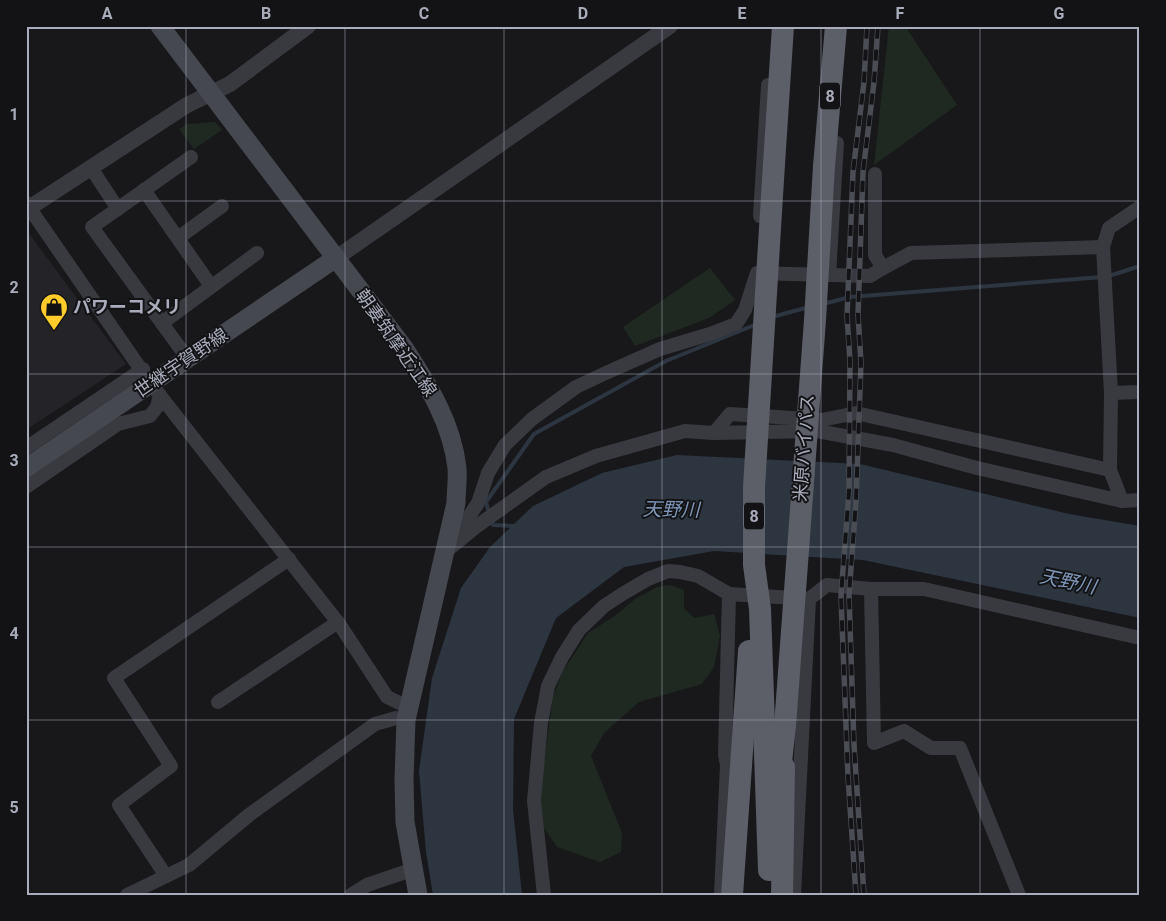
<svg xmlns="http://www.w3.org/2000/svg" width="1166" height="921" viewBox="0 0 1166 921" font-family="Roboto,'Noto Sans JP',sans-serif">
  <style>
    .built { fill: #242428 }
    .green { fill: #1f2921 }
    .water { fill: #2d3540 }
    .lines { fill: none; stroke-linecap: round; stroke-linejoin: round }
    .stream { stroke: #2d3540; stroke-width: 4 }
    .minor { stroke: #393940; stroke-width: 14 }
    .tertiary { stroke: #393940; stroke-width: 16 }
    .secondary { stroke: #464850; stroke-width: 19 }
    .trunk { stroke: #5c5e68; stroke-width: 22 }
    .rail-casing { stroke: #4b4d55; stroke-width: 5.5 }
    .rail { stroke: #131315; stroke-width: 4; stroke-dasharray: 11; stroke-linecap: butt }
    .trunk-bridge { stroke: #5c5e68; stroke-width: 22 }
    .grid { fill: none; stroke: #a9adbb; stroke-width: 1; stroke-opacity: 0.55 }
    .labels { text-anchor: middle; stroke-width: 4; stroke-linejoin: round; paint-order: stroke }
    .shield { fill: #131315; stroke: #7c7f89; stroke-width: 1 }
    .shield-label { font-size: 16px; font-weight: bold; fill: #a9adbb }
    .poi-label { font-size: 18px; font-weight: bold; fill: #a9adbb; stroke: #131315; text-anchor: start }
    .street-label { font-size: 18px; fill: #a9adbb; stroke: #131315 }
    .water-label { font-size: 19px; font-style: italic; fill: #7e97b9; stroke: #131315 }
    .neatline { fill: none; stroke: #a9adbb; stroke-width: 2 }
    .grid-label { font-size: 16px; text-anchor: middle; font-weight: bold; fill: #a9adbb }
  </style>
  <rect width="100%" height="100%" fill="#18181a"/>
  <!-- built -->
  <path class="built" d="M 30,235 L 126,364 L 26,430 L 26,238 Z"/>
  <!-- green -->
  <g class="green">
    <path d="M 889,26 L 905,26 L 957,105 L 874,165 Z"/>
    <path d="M 215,122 L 222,130 L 194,149 L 179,129 L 187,124 Z"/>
    <path d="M 710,268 L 735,300 L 709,318 L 635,346 L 623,327 Z"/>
    <path d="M 670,585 L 684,590 L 684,608 L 694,618 L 714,614 L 720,636 L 714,667 L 702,684 L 639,702 L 604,733 L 591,756 L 622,833 L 621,852 L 600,862 L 557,847 L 544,828 L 539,799 L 553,697 L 563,671 L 588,633 L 616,615 L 635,599 L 657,587 Z"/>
  </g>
  <!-- water -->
  <path class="water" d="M 677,455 L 860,464 L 1069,514 L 1140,526 L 1140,618 L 863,560 L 714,551 L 624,567 L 556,618 L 514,719 L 513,809 L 522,895 L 433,895 L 426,852 L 419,771 L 432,678 L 461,588 L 490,547 L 533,506 L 602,473 Z"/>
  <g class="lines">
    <!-- stream -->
    <g class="stream">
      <path d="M 1109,276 L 1140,266"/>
      <path d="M 823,304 L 850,297 L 1102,277"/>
      <path d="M 772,317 L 809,307"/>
      <path d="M 489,513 L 486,502 L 534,434 L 666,361 L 757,324"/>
      <path d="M 491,519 L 493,525 L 513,526 L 516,529"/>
    </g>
    <!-- minor -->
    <g class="minor">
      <path d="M 91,168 L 118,209"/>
      <path d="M 144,190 L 211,286"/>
      <path d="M 26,203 L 151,384 L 340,625 L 387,697 L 408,707"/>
      <path d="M 760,216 L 768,85"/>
      <path d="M 178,238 L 222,206"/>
      <path d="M 883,268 L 911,253 L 1103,247"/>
      <path d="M 829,275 L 837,143"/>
      <path d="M 162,323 L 257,253"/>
      <path d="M 188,359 L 92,227 L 191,157"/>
      <path d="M 1111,393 L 1140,392"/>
      <path d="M 714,433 L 730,414 L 822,420 L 856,413 L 1110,470"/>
      <path d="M 26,448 L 143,369"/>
      <path d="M 26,487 L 118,424 L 150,416 L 157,407 L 160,395"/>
      <path d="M 1122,501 L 1110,470 L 1111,393 L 1103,247 L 1109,228 L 1140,207"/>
      <path d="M 454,539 L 478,503 L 488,473 L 505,445 L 532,419 L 576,387 L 608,372 L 660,349 L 710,334 L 736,324 L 745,310 L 757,273 L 870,276 L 883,268 L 875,255 L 875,174"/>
      <path d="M 445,552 L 477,526 L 546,477 L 596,456 L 685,431 L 714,433 L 817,431 L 893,445 L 977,468 L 1122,501 L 1140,500"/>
      <path d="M 871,589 L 874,743 L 904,731 L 931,748 L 960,748 L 1019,895"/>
      <path d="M 218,702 L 338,622"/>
      <path d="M 166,876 L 119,805 L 171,766 L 114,678 L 289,559"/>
      <path d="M 127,895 L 189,865 L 249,815 L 375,724 L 396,718 L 406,720"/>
      <path d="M 351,895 L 367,885 L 414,869"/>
      <path d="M 544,895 L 534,801 L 541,723 L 548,686 L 562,657 L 579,630 L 604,606 L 624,593 L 648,579 L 668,571 L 680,572 L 698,576 L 729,594 L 809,599 L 827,585 L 871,589 L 924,589 L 1140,638"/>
      <path d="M 721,895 L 727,765 L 725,755 L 729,594"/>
      <path d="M 794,895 L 809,599"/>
    </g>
    <!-- tertiary -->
    <g class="tertiary">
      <path d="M 26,210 L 187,105 L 230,84 L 308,26"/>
      <path d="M 336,258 L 670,26"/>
    </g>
    <!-- secondary -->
    <g class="secondary">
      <path d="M 160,26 L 404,348 C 428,385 452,423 457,468 C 458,480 456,492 456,503 L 406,720 L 404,780 L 405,822 L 418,895"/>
      <path d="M 26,468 L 336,258"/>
    </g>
    <!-- trunk -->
    <g class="trunk">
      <path d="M 774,164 L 783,26"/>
      <path d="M 824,166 L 836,26"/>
      <path d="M 782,895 L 784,767"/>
    </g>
    <!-- rail casing -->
    <g class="rail-casing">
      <g id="rail">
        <path d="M 856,895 L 848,777 L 841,596 L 849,491 L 850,361 L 847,316 L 853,172 L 864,82 L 867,26"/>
        <path d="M 864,895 L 854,745 L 849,595 L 856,501 L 861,363 L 858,315 L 863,172 L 874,82 L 878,26"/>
      </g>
    </g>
    <!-- rail -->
    <use href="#rail" class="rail"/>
    <!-- trunk-bridge -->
    <g class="trunk-bridge">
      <path d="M 778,789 L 785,726 L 815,320 L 824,166"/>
      <path d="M 769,870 L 760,609 L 754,565 L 754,487 L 774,164"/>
      <path d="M 732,895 L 749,651"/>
    </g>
  </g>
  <!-- grid -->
  <path class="grid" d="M 186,26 L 186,895M 345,26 L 345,895M 504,26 L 504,895M 662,26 L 662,895M 821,26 L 821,895M 980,26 L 980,895M 26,201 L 1140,201M 26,374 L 1140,374M 26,547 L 1140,547M 26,720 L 1140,720"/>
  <!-- icons -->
  <defs>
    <g id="shop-pin" transform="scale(1.4375)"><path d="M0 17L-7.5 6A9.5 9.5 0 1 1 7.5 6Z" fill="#ffcc2b" stroke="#131315"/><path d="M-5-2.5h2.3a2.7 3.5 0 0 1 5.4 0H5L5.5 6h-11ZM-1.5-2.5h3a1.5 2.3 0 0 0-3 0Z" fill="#111"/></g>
  </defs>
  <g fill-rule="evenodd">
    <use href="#shop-pin" x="54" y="307"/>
  </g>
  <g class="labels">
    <!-- shield labels -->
    <g class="shield">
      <rect x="820" y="82.5" width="20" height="27" rx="4"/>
      <rect x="744" y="502.5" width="20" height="27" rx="4"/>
    </g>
    <g class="shield-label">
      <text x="830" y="102">8</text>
      <text x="754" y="522">8</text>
    </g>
    <!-- poi labels -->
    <g class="poi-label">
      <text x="73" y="313">パワーコメリ</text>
    </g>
    <!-- street labels -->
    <g class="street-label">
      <text transform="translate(396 343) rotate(55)" y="6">朝妻筑摩近江線</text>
      <text transform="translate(181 363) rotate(-34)" y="6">世継宇賀野線</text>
      <text transform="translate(804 448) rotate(-86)" y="6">米原バイパス</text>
    </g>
    <!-- water labels -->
    <g class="water-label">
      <text transform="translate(671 509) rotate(1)" y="7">天野川</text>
      <text transform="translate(1068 581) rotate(12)" y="7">天野川</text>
    </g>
  </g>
  <!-- border -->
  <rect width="1166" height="921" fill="none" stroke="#131315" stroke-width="55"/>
  <rect x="28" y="28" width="1110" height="866" class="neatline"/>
  <g class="grid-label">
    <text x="107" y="19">A</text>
    <text x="266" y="19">B</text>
    <text x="424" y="19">C</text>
    <text x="583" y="19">D</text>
    <text x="742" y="19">E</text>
    <text x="900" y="19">F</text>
    <text x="1059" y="19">G</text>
    <text x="14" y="120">1</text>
    <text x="14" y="293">2</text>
    <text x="14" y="466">3</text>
    <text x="14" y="639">4</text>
    <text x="14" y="813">5</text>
  </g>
</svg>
